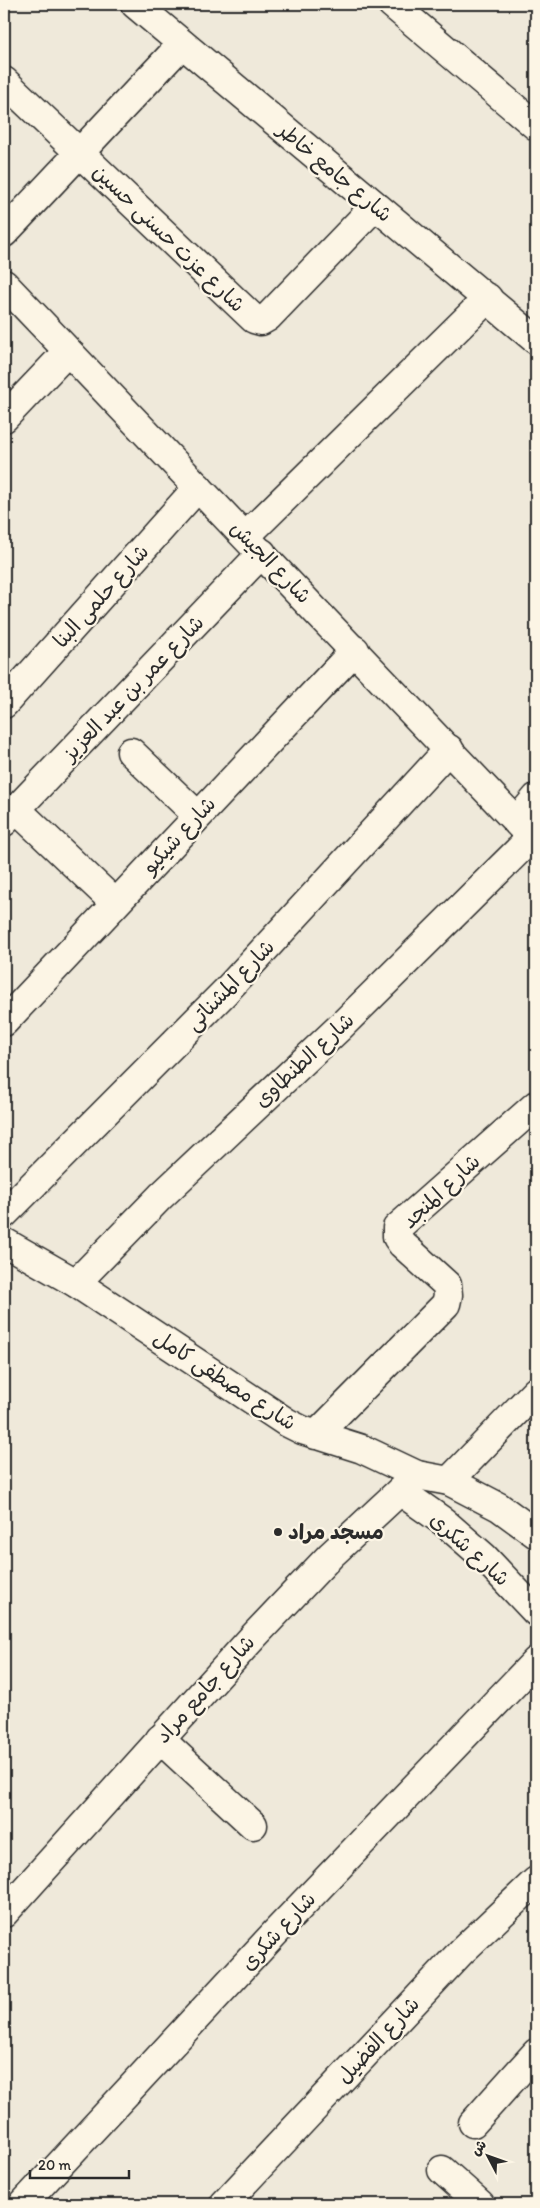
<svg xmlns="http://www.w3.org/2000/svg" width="540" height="2208" viewBox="0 0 540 2208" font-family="Itim,'Playpen Sans Arabic',sans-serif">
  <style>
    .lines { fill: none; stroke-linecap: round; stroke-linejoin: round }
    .minor-casing { stroke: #2b2b2b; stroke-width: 31 }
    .minor { stroke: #fcf5e5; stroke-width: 28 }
    .poi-dot { fill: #2b2b2b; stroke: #fcf5e5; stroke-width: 2 }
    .labels { text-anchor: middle; stroke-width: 4.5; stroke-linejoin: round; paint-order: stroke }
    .street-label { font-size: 21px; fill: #2b2b2b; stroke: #fcf5e5 }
    .poi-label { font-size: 21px; font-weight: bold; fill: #2b2b2b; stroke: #fcf5e5; text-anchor: start }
  </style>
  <rect width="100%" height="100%" fill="#efe9da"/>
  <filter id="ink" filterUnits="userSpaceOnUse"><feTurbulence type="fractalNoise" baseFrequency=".02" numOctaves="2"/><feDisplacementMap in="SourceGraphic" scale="10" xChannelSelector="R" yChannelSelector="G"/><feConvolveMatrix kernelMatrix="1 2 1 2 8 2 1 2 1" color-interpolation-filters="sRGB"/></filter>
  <g filter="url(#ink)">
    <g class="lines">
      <!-- minor casing -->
      <g class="minor-casing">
        <g id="minor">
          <path d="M 135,4 L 536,340"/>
          <path d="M 392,4 L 536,126"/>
          <path d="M 4,81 L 254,319 L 261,321 L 268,317 L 375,206"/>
          <path d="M 4,233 L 182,44"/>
          <path d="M 4,284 L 536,842"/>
          <path d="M 4,418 L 67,352"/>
          <path d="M 246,536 L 488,298"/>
          <path d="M 4,704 L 198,487"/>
          <path d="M 131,752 L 197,815"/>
          <path d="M 16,809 L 115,903"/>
          <path d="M 517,821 L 536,798"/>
          <path d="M 4,822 L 262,553"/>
          <path d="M 4,1022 L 355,650"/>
          <path d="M 4,1214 L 225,992 L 449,749"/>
          <path d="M 4,1242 L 76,1283 L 286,1422 L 302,1430 L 362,1449 L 417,1475 L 449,1481 L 499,1507 L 536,1534"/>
          <path d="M 76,1283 L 161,1196 L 339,1028 L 532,837"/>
          <path d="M 316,1435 L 446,1304 L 448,1295 L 447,1285 L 402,1244 L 397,1237 L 397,1228 L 536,1105"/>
          <path d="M 449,1481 L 536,1391"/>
          <path d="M 400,1491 L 444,1522 L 484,1557 L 536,1612"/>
          <path d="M 160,1739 L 253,1825"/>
          <path d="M 4,1913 L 254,1636 L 331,1555 L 417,1475"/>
          <path d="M 473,2123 L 536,2053"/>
          <path d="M 442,2170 L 480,2204"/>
          <path d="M 23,2204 L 275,1933 L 536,1661"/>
          <path d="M 224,2204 L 462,1951 L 536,1881"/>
        </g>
      </g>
      <!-- minor -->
      <use href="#minor" class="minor"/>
    </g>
  </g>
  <!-- markers -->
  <circle class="poi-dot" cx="278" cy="1532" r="5"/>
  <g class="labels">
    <!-- street labels -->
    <g class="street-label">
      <text transform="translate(335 172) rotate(40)" y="7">شارع جامع خاطر</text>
      <text transform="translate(169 238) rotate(44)" y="7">شارع عزت حسنى حسين</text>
      <text transform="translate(271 562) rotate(46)" y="7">شارع الجيش</text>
      <text transform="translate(101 596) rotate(-48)" y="7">شارع حلمى البنا</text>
      <text transform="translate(133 688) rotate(-46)" y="7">شارع عمر بن عبد العزيز</text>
      <text transform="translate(179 835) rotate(-47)" y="7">شارع شيكيو</text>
      <text transform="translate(230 985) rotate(-46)" y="7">شارع المشناتى</text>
      <text transform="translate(304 1060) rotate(-43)" y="7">شارع الطنطاوى</text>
      <text transform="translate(441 1191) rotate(-43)" y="7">شارع المنجد</text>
      <text transform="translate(225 1380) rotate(33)" y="7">شارع مصطفى كامل</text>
      <text transform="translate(470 1549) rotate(42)" y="7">شارع شكرى</text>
      <text transform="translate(205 1689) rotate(-48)" y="7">شارع جامع مراد</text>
      <text transform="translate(278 1931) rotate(-47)" y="7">شارع شكرى</text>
      <text transform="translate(378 2040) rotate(-47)" y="7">شارع الفضيل</text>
    </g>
    <!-- poi labels -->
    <g class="poi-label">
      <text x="288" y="1539">مسجد مراد</text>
    </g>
  </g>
  <!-- margin -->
  <rect width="540" height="2208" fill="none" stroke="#fcf5e5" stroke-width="20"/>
  <rect x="10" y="10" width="520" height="2188" fill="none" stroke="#2b2b2b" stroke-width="2" filter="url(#ink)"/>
  <!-- north arrow -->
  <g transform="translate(488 2156) rotate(311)" stroke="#fcf5e5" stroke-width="4" paint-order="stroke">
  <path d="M0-4L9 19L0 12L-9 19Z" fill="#2b2b2b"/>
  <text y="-8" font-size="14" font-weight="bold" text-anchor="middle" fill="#2b2b2b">ش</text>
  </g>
  <!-- scale -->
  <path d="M30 2170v8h99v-8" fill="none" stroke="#2b2b2b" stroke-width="2.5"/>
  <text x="38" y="2170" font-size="15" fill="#2b2b2b" stroke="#fcf5e5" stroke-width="4" paint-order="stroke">20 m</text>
</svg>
